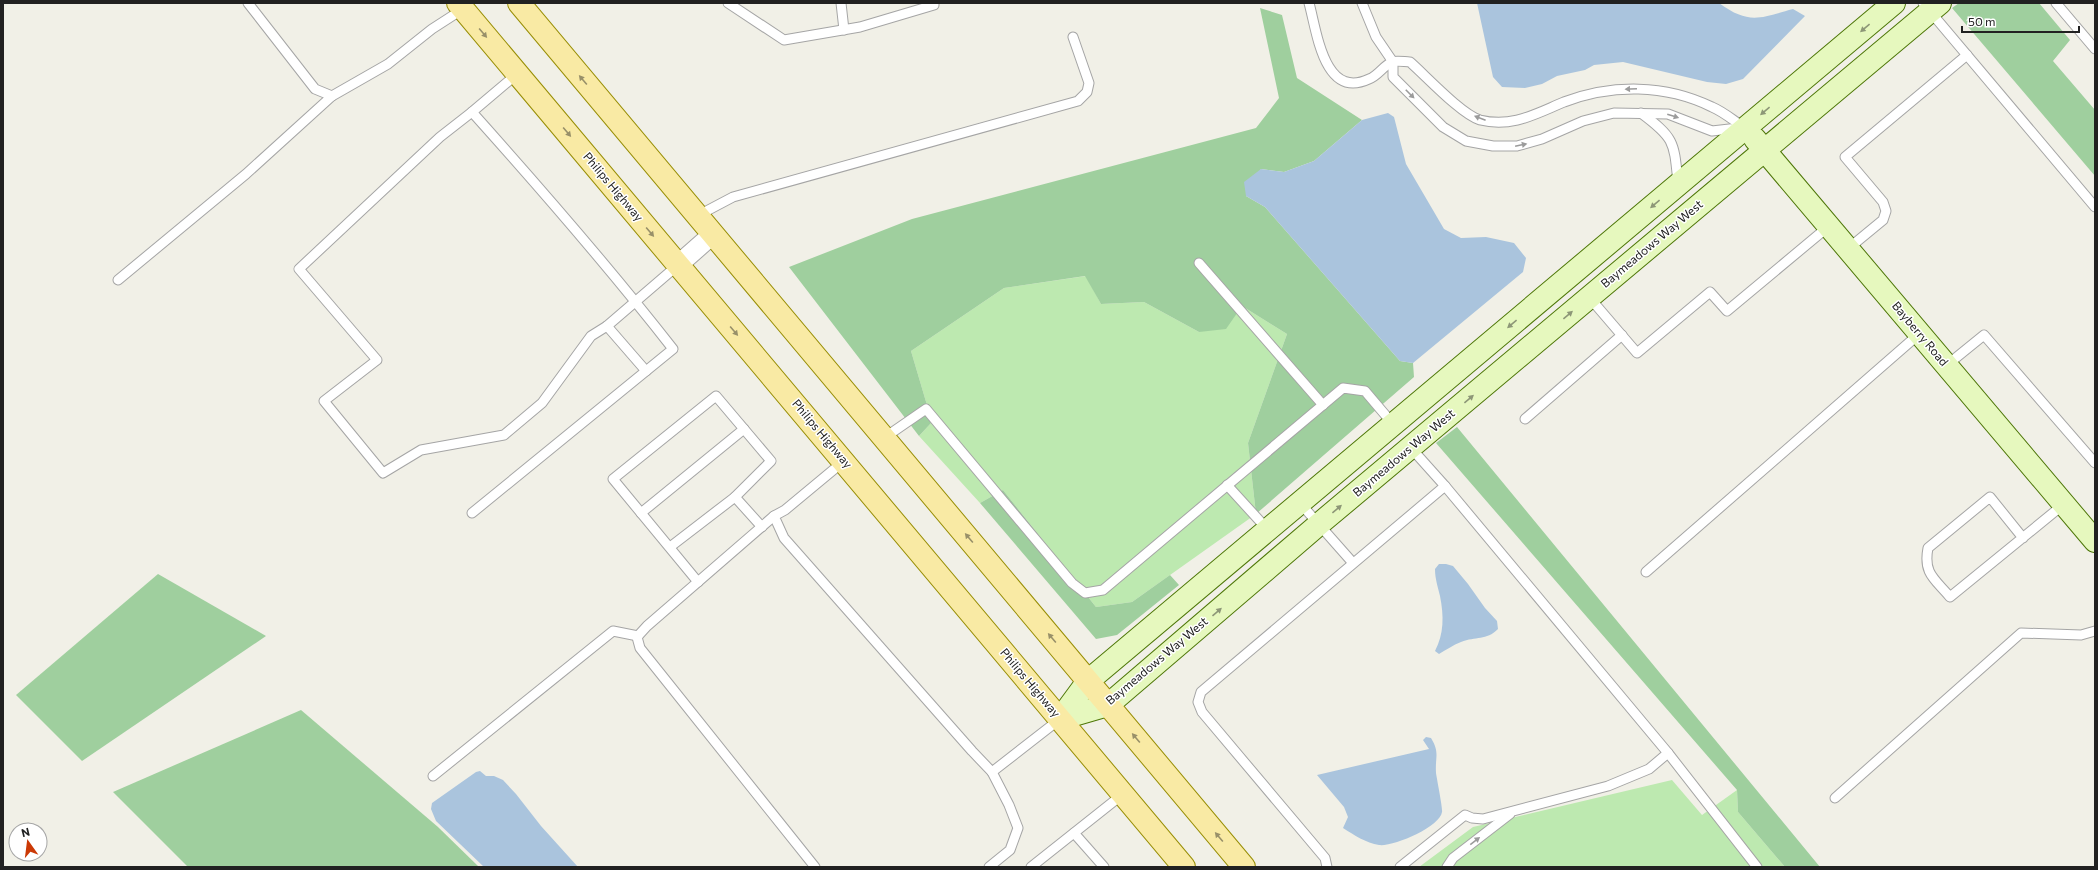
<svg xmlns="http://www.w3.org/2000/svg" width="2098" height="870" viewBox="0 0 2098 870" font-family="Commissioner,sans-serif">
  <style>
    .grass { fill: #bde9b0 }
    .forest { fill: #9fcf9e }
    .water { fill: #aac4dd }
    .lines { fill: none; stroke-linecap: round; stroke-linejoin: round }
    .lane-casing { stroke: #a5a5a5; stroke-width: 11 }
    .street-casing { stroke: #a5a5a5; stroke-width: 21 }
    .secondary-casing { stroke: #4e7708; stroke-width: 24 }
    .primary-casing { stroke: #988e05; stroke-width: 24 }
    .lane { stroke: #fff; stroke-width: 9 }
    .street { stroke: #fff; stroke-width: 19 }
    .secondary { stroke: #e6f8be; stroke-width: 22 }
    .primary { stroke: #f9eaa4; stroke-width: 22 }
    .oneway { fill: #8d9777 }
    .oneway2 { fill: #989069 }
    .oneway3 { fill: #9b9b9b }
    .labels { text-anchor: middle; stroke-width: 3; stroke-linejoin: round; paint-order: stroke }
    .street-label { font-size: 12px; fill: #212121; stroke: #fff }
  </style>
  <rect width="100%" height="100%" fill="#f1f0e7"/>
  <!-- grass -->
  <g class="grass">
    <path d="M 1086,276 L 1101,304 L 1144,302 L 1199,332 L 1242,306 L 1287,334 L 1248,443 L 1256,514 L 1132,602 L 1096,607 L 1003,490 L 980,503 L 919,436 L 932,422 L 911,351 L 1004,288 Z"/>
    <path d="M 1672,780 L 1702,815 L 1737,790 L 1738,812 L 1785,867 L 1419,867 L 1473,827 Z"/>
  </g>
  <!-- forest -->
  <g class="forest">
    <path d="M 1959,3 L 2039,3 L 2070,40 L 2053,61 L 2095,110 L 2095,176 L 1952,8 Z"/>
    <path d="M 1260,8 L 1282,15 L 1297,78 L 1362,120 L 1314,161 L 1284,172 L 1261,169 L 1246,196 L 1265,207 L 1400,361 L 1413,363 L 1414,377 L 1256,514 L 1248,443 L 1287,334 L 1242,306 L 1226,329 L 1199,332 L 1144,302 L 1101,304 L 1085,276 L 1004,288 L 911,351 L 932,422 L 919,436 L 789,267 L 912,219 L 1256,128 L 1279,98 Z"/>
    <path d="M 1457,427 L 1820,867 L 1785,867 L 1738,812 L 1737,790 L 1436,443 Z"/>
    <path d="M 1003,490 L 1096,607 L 1132,602 L 1170,575 L 1179,585 L 1117,635 L 1096,639 L 980,503 Z"/>
    <path d="M 158,574 L 266,636 L 82,761 L 16,695 Z"/>
    <path d="M 301,710 L 438,827 L 479,867 L 188,867 L 113,792 Z"/>
  </g>
  <!-- water -->
  <g class="water">
    <path d="M 1477,3 L 1719,3 C 1749,25 1760,18 1793,9 L 1805,16 L 1743,79 L 1726,84 L 1707,82 L 1623,62 L 1594,65 L 1585,70 L 1557,76 L 1542,84 L 1525,88 L 1502,87 L 1493,77 Z"/>
    <path d="M 1388,113 L 1394,117 L 1406,164 L 1444,229 L 1461,238 L 1486,237 L 1514,243 L 1526,258 L 1523,272 L 1413,363 L 1400,361 L 1265,207 L 1246,196 L 1244,182 L 1261,169 L 1284,172 L 1314,161 L 1362,120 Z"/>
    <path d="M 1439,564 L 1446,564 L 1453,566 L 1468,584 L 1485,608 L 1497,621 L 1498,629 C 1486,641 1476,636 1461,642 C 1453,645 1446,650 1439,654 L 1435,651 C 1444,634 1444,616 1440,596 C 1438,587 1435,579 1435,569 Z"/>
    <path d="M 1426,737 L 1431,738 C 1440,753 1435,756 1436,773 C 1437,780 1443,809 1442,812 C 1440,827 1393,847 1379,845 C 1366,843 1354,835 1343,828 L 1348,817 L 1344,807 L 1317,775 L 1429,749 L 1423,740 Z"/>
    <path d="M 480,771 L 486,776 L 494,776 L 503,780 L 516,794 L 541,826 L 578,867 L 484,867 L 436,821 L 431,809 L 432,803 L 476,772 Z"/>
  </g>
  <g class="lines">
    <!-- lane casing -->
    <g class="lane-casing">
      <g id="lane">
        <path d="M 248,3 L 315,89 L 332,96 L 388,64 L 432,29 L 463,9"/>
        <path d="M 728,3 L 784,40 L 860,27 L 934,5 L 934,3"/>
        <path d="M 841,3 L 844,30"/>
        <path d="M 1309,3 C 1317,32 1324,100 1369,79 C 1378,76 1383,66 1392,62 C 1396,60 1405,62 1410,62 C 1426,76 1461,114 1480,120 C 1512,128 1535,114 1564,102 C 1612,84 1665,84 1712,107 C 1724,112 1734,121 1745,128"/>
        <path d="M 1362,3 L 1376,37 L 1393,62 L 1393,77 L 1443,127 L 1466,141 L 1493,146 L 1517,146 L 1542,139 L 1583,121 L 1614,113 L 1668,114 L 1712,131 L 1738,128"/>
        <path d="M 1923,3 L 2095,207"/>
        <path d="M 2056,3 L 2095,49"/>
        <path d="M 517,74 L 472,112 C 541,189 609,267 673,349 L 646,371"/>
        <path d="M 472,112 L 440,137 L 299,269 L 377,360 L 324,401 L 383,473 L 421,450 L 504,435 L 542,403 L 591,336 L 607,326"/>
        <path d="M 1641,113 C 1675,138 1674,142 1678,183"/>
        <path d="M 697,216 L 733,197 L 1078,101 L 1087,92 L 1089,83 L 1073,37"/>
        <path d="M 1849,248 L 1883,220 L 1886,211 L 1883,202 L 1845,157 L 1967,55"/>
        <path d="M 1199,263 L 1323,405"/>
        <path d="M 118,280 L 246,174 L 332,96"/>
        <path d="M 1589,297 L 1637,353 L 1710,292 L 1727,311 L 1829,226"/>
        <path d="M 1947,365 L 1984,335 L 2095,463"/>
        <path d="M 1525,419 L 1622,335"/>
        <path d="M 884,438 L 926,409 L 1072,583 L 1085,593 L 1103,590 L 1343,388 L 1365,391 L 1393,424"/>
        <path d="M 1411,448 L 1445,486"/>
        <path d="M 844,461 L 785,510 L 774,516 L 784,538 L 972,751 L 992,772 L 1060,719"/>
        <path d="M 1227,485 L 1268,530"/>
        <path d="M 1300,503 L 1353,563"/>
        <path d="M 472,513 L 646,371 L 607,326 L 678,265"/>
        <path d="M 641,513 L 744,429"/>
        <path d="M 774,516 L 647,626 L 637,637 L 640,648 L 815,867"/>
        <path d="M 2023,538 L 1990,497 L 1928,548 C 1923,574 1935,579 1950,597 L 2064,504"/>
        <path d="M 670,547 L 735,497"/>
        <path d="M 1646,572 L 1919,334"/>
        <path d="M 698,582 L 613,479 L 716,396 L 771,461 L 735,497 L 762,527"/>
        <path d="M 433,776 L 613,631 L 638,636"/>
        <path d="M 1835,798 L 2021,633 L 2081,635 L 2095,631"/>
        <path d="M 1074,833 L 1104,867"/>
        <path d="M 989,867 L 1010,850 L 1018,828 L 1009,805 L 992,772"/>
        <path d="M 1031,867 L 1123,794"/>
        <path d="M 1327,867 L 1325,858 L 1202,712 L 1198,702 L 1201,692 L 1445,486 L 1668,753 L 1757,867"/>
        <path d="M 1400,867 L 1465,815 L 1472,818 L 1483,819 L 1608,786 L 1649,769 L 1668,753"/>
        <path d="M 1447,867 L 1453,858 L 1510,814"/>
      </g>
    </g>
    <!-- street casing -->
    <g class="street-casing">
      <path id="street" d="M 678,265 L 713,234"/>
    </g>
    <!-- secondary casing -->
    <g class="secondary-casing">
      <g id="secondary">
        <path d="M 1755,139 L 2095,541"/>
        <path d="M 1060,719 L 1108,705 L 1318,525 L 1940,3"/>
        <path d="M 1060,719 L 1088,681 L 1894,3"/>
      </g>
    </g>
    <!-- primary casing -->
    <g class="primary-casing">
      <g id="primary">
        <path d="M 458,3 L 1184,867"/>
        <path d="M 519,3 L 1244,867"/>
      </g>
    </g>
    <!-- lane -->
    <use href="#lane" class="lane"/>
    <!-- street -->
    <use href="#street" class="street"/>
    <!-- secondary -->
    <use href="#secondary" class="secondary"/>
    <!-- primary -->
    <use href="#primary" class="primary"/>
  </g>
  <!-- one-way arrows -->
  <defs><path id="oneway-solid" d="M-6-.8H1V-3.2L6.5 0L1 3.2V.8H-6Z"/></defs>
  <g class="oneway">
    <use href="#oneway-solid" transform="translate(1865 28) rotate(140)"/>
    <use href="#oneway-solid" transform="translate(1765 111) rotate(140)"/>
    <use href="#oneway-solid" transform="translate(1655 204) rotate(140)"/>
    <use href="#oneway-solid" transform="translate(1568 315) rotate(-40)"/>
    <use href="#oneway-solid" transform="translate(1512 324) rotate(140)"/>
    <use href="#oneway-solid" transform="translate(1469 399) rotate(-40)"/>
    <use href="#oneway-solid" transform="translate(1337 509) rotate(-40)"/>
    <use href="#oneway-solid" transform="translate(1217 612) rotate(-41)"/>
  </g>
  <g class="oneway2">
    <use href="#oneway-solid" transform="translate(483 33) rotate(50)"/>
    <use href="#oneway-solid" transform="translate(583 80) rotate(-130)"/>
    <use href="#oneway-solid" transform="translate(567 132) rotate(50)"/>
    <use href="#oneway-solid" transform="translate(650 232) rotate(50)"/>
    <use href="#oneway-solid" transform="translate(734 331) rotate(50)"/>
    <use href="#oneway-solid" transform="translate(969 538) rotate(-130)"/>
    <use href="#oneway-solid" transform="translate(1052 638) rotate(-130)"/>
    <use href="#oneway-solid" transform="translate(1136 738) rotate(-130)"/>
    <use href="#oneway-solid" transform="translate(1219 837) rotate(-130)"/>
  </g>
  <g class="oneway3">
    <use href="#oneway-solid" transform="translate(1631 89) rotate(177)"/>
    <use href="#oneway-solid" transform="translate(1410 94) rotate(45)"/>
    <use href="#oneway-solid" transform="translate(1673 116) rotate(17)"/>
    <use href="#oneway-solid" transform="translate(1480 118) rotate(-159)"/>
    <use href="#oneway-solid" transform="translate(1521 145) rotate(-12)"/>
    <use href="#oneway-solid" transform="translate(1475 841) rotate(-38)"/>
  </g>
  <g class="labels">
    <!-- street labels -->
    <g class="street-label">
      <text transform="translate(613 187) rotate(50)" y="4">Philips Highway</text>
      <text transform="translate(1652 244) rotate(-40)" y="4">Baymeadows Way West</text>
      <text transform="translate(1920 334) rotate(50)" y="4">Bayberry Road</text>
      <text transform="translate(822 434) rotate(50)" y="4">Philips Highway</text>
      <text transform="translate(1404 453) rotate(-40)" y="4">Baymeadows Way West</text>
      <text transform="translate(1157 661) rotate(-40)" y="4">Baymeadows Way West</text>
      <text transform="translate(1030 683) rotate(50)" y="4">Philips Highway</text>
    </g>
  </g>
  <!-- border -->
  <rect width="2098" height="870" fill="none" stroke="#212121" stroke-width="8"/>
  <!-- north arrow -->
  <g transform="translate(28 842) rotate(346)"><circle r="19" fill="#ffffff" stroke="#a6a6a6"/>
  <path d="M0-3L7 15L0 10L-7 15Z" fill="#cb3906"/>
  <text y="-6" font-size="11" font-weight="bold" text-anchor="middle" fill="#212121">N</text>
  </g>
  <!-- scale -->
  <path d="M1962 26v6h117v-6" fill="none" stroke="#212121" stroke-width="2"/>
  <text x="1968" y="26" font-size="12" fill="#212121" stroke="#ffffff" stroke-width="3" paint-order="stroke">50 m</text>
</svg>
